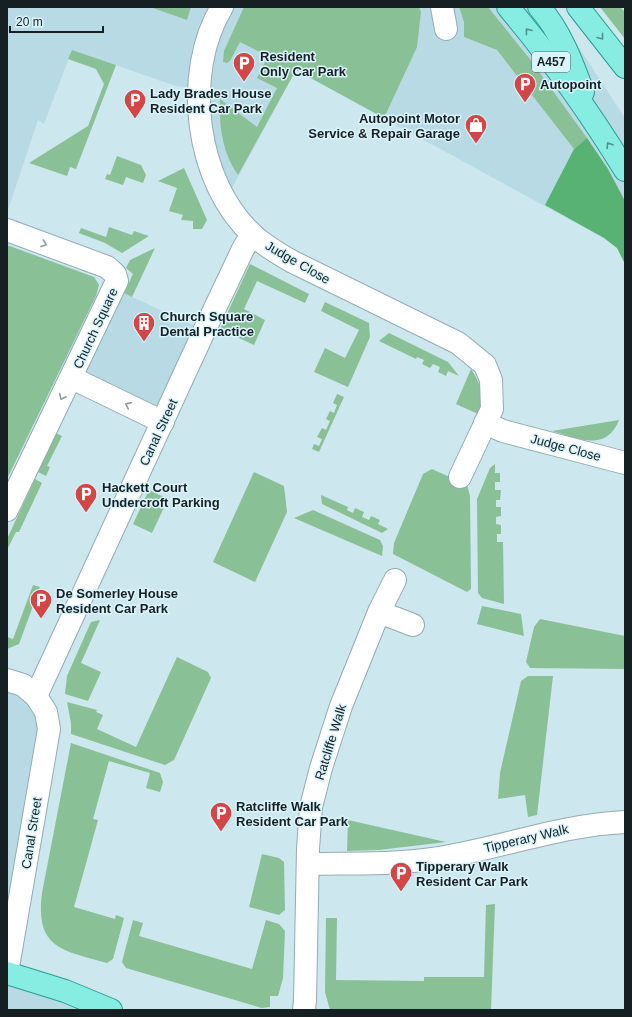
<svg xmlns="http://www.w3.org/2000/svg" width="632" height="1017" viewBox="0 0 632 1017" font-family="Arial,sans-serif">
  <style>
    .built { fill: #b8dae4 }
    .green { fill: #8ac096 }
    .forest { fill: #58b273 }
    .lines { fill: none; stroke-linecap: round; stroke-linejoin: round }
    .minor-casing { stroke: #93acb3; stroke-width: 24 }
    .major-casing { stroke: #2b9d93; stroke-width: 24 }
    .minor { stroke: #fff; stroke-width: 22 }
    .major { stroke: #87ede3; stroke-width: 22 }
    .oneway { stroke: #54908c }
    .oneway2 { stroke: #969a9c }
    .labels { text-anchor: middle; stroke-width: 3; stroke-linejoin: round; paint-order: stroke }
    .shield { fill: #daf4fc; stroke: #515f63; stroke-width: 1 }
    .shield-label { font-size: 12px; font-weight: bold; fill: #161f22 }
    .poi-label { font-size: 13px; font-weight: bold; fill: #161f22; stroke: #daf4fc; text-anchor: start }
    .street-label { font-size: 13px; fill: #161f22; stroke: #daf4fc }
  </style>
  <rect width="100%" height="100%" fill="#cce7ee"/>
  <!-- built -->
  <g class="built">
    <path d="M 7,7 L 550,7 L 561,20 L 625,118 L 625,215 L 596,234 L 296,70 L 226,199 L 199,88 L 176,86 L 72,50 L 44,124 L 38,120 L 7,213 Z"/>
    <path d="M 115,289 L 197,327 L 163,422 L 72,378 Z"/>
    <path d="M 7,680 L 46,712 L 7,973 L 111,1010 L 7,1010 Z"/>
  </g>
  <!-- green -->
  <g class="green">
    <path d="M 150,7 L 191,7 L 187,20 Z"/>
    <path d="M 244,7 L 419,7 L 421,12 L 417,47 L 384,118 L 296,70 L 238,175 C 222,152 219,127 220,99 L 257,127 L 277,88 L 257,78 L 268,56 L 240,42 L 230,61 L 227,63 L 223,62 L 224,51 Z"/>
    <path d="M 459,7 L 488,7 L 529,58 L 587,138 L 574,149 L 497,50 L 464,37 L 464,22 Z"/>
    <path d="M 600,7 L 620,7 L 625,12 L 625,39 Z"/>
    <path d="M 72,50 L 116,65 L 76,169 L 70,167 L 67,176 L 29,163 L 88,126 L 104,84 L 96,69 L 68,59 Z"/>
    <path d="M 117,156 L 141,165 L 146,175 L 143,183 L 126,177 L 123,185 L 105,179 L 107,174 L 110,175 Z"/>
    <path d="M 184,168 L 207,220 L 202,229 L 193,229 L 193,221 L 181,220 L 183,215 L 169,211 L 177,188 L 158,181 Z"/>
    <path d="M 109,227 L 132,235 L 134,231 L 149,236 L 122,253 L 105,243 L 79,233 L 81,228 L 106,237 Z"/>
    <path d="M 7,245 L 94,277 L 99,285 L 96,296 L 7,479 Z"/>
    <path d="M 155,248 L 132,297 L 124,293 L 133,274 L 126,268 L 130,260 Z"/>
    <path d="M 250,264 L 309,294 L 305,303 L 257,281 L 244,309 L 265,320 L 254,345 L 220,329 Z"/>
    <path d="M 325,302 L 369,323 L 370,337 L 348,387 L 314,372 L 325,348 L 345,358 L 359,330 L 321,311 Z"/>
    <path d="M 389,333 L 448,362 L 459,376 L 448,371 L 446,376 L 438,372 L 440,367 L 433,364 L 430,368 L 422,364 L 424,360 L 417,357 L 416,359 L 379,341 Z"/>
    <path d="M 471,369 C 481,384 485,397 478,414 L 456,404 Z"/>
    <path d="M 337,394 L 344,397 L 319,452 L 312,449 L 314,444 L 319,446 L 322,439 L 317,437 L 322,428 L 326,430 L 330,421 L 326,419 L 330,411 L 334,413 L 337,405 L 333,403 Z"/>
    <path d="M 619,420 C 606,453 577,438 552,431 Z"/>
    <path d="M 56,433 L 62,436 L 47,466 L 50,467 L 46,476 L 38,472 Z"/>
    <path d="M 495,464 L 495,473 L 500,473 L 500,482 L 495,482 L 495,490 L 501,490 L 500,500 L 496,500 L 496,507 L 501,507 L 501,516 L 496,517 L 496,524 L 501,525 L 501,534 L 497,534 L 497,542 L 503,542 L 504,604 L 482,598 L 478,593 L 477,499 L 490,468 Z"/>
    <path d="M 432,469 L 467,485 L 470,496 L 471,589 L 467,592 L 393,554 L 394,543 L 423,474 Z"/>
    <path d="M 254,472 L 284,486 L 287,512 L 255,582 L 213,562 Z"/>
    <path d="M 35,479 L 42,483 L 19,532 L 16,532 L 7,550 L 7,539 Z"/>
    <path d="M 149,490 L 168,499 L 152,533 L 133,524 Z"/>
    <path d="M 321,495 L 348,507 L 347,510 L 353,513 L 355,508 L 364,512 L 362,517 L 369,520 L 371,516 L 380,520 L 378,524 L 388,529 L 382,533 L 322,504 Z"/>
    <path d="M 313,510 L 380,540 L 383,546 L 382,556 L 294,518 Z"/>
    <path d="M 33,585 L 40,587 L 19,644 L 7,649 L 7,637 L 13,639 Z"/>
    <path d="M 482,606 L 521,614 L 524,636 L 477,624 Z"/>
    <path d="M 540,619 L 625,636 L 625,669 L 530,668 L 526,662 L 534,627 Z"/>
    <path d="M 100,620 L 81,663 L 101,672 L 88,701 L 65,694 L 67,676 L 91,622 Z"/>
    <path d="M 177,657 L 208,672 L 211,678 L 174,760 L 165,765 L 71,734 L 71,723 L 67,702 L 97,710 L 96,712 L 103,715 L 97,729 L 136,747 Z"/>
    <path d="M 528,676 L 553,676 L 537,815 L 528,817 L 525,795 L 498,799 L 500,773 L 521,681 Z"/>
    <path d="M 71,743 L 160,773 L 163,782 L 160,792 L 146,788 L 150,773 L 109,761 L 93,819 L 98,820 L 74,907 L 115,919 L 116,915 L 124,918 L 113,959 L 107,963 C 62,950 35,949 42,893 Z"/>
    <path d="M 348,820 L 446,842 L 379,850 L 347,851 Z"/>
    <path d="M 262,854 L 279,858 L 284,862 L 285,910 L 279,915 L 249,907 Z"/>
    <path d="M 495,904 L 491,1010 L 330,1010 L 325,992 L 326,918 L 337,918 L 336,980 L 424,981 L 424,977 L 484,977 L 486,905 Z"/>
    <path d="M 133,920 L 143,923 L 139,936 L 252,969 L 266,920 L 279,924 L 285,931 L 283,978 L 278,996 L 270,996 L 270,1007 L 262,1008 L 126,968 L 122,962 Z"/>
  </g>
  <!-- forest -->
  <path class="forest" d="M 587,138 L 608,169 L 625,201 L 625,264 L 617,248 L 604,238 L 545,205 L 574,149 Z"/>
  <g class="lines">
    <!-- minor casing -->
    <g class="minor-casing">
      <g id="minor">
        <path d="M 222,7 C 182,73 195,182 253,235 C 265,246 279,254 293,262 L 458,343 L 485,365 L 491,380 L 492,409 L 460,477"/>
        <path d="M 442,7 L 446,29"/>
        <path d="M 7,230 L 107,267 L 115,274 L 117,281 L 7,510"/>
        <path d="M 72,378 L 163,422"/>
        <path d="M 485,423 L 503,431 L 625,463"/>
        <path d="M 379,612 L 413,625"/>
        <path d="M 7,680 L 23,685 L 36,696"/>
        <path d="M 308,864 C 351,863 395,865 438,858 C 501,848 561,825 625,822"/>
        <path d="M 7,973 L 49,729 L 46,712 L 36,696 L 206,327 L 243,249 L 252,234"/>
        <path d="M 304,1010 L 305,1000 L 308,849 L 311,807 L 321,768 L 341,706 L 379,612 L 395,580"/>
      </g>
    </g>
    <!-- major casing -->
    <g class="major-casing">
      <g id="major">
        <path d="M 508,7 C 551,58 590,113 625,170"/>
        <path d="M 539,7 C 560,30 572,62 583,92"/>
        <path d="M 578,7 L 625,67"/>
        <path d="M 7,973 L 65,991 L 111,1010"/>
      </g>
    </g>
    <!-- minor -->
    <use href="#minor" class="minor"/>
    <!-- major -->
    <use href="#major" class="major"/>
  </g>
  <!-- one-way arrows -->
  <defs><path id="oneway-chevron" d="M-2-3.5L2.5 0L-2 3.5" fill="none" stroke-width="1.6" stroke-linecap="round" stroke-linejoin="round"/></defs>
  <g class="oneway">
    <use href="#oneway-chevron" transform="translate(528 31) rotate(-127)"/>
    <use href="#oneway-chevron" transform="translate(601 37) rotate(52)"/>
    <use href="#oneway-chevron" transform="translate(609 145) rotate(-122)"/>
  </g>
  <g class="oneway2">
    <use href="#oneway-chevron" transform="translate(44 244) rotate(20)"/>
    <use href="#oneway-chevron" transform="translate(62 397) rotate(116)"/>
    <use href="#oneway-chevron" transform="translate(128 405) rotate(-154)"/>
  </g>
  <!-- icons -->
  <defs>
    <g id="parking-pin" transform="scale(1.15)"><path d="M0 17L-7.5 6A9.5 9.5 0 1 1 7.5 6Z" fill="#d44546" stroke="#daf4fc"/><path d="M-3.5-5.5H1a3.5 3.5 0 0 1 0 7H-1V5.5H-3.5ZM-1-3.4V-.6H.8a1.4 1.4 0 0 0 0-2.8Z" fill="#fff"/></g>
    <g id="shop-pin" transform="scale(1.15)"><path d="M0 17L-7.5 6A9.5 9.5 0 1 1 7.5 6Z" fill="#d44546" stroke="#daf4fc"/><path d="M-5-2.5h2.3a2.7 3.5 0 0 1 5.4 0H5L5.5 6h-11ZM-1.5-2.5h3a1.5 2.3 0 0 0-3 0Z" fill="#fff"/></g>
    <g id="building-pin" transform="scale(1.15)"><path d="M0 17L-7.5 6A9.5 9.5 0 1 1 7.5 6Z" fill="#d44546" stroke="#daf4fc"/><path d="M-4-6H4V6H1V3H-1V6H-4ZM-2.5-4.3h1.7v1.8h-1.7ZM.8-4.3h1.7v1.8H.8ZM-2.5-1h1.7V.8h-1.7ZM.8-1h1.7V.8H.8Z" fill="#fff"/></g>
  </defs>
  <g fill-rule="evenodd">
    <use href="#parking-pin" x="244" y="63"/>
    <use href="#parking-pin" x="525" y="84"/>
    <use href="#parking-pin" x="135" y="100"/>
    <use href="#shop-pin" x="476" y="125"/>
    <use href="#building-pin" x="144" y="323"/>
    <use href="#parking-pin" x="86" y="494"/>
    <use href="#parking-pin" x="41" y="600"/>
    <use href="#parking-pin" x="221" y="813"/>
    <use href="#parking-pin" x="401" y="873"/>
  </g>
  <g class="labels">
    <!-- shield labels -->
    <rect class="shield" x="532" y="52" width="38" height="20" rx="3"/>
    <g class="shield-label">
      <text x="551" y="66">A457</text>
    </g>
    <!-- poi labels -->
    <g class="poi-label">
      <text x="260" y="61">Resident<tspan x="260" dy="15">Only Car Park</tspan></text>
      <text x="540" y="89">Autopoint</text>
      <text x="150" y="98">Lady Brades House<tspan x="150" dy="15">Resident Car Park</tspan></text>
      <text x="460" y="123" text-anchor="end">Autopoint Motor<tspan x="460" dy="15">Service &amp; Repair Garage</tspan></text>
      <text x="160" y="321">Church Square<tspan x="160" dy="15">Dental Practice</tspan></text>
      <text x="102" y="492">Hackett Court<tspan x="102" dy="15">Undercroft Parking</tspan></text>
      <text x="56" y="598">De Somerley House<tspan x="56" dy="15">Resident Car Park</tspan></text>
      <text x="236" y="811">Ratcliffe Walk<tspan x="236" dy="15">Resident Car Park</tspan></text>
      <text x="416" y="871">Tipperary Walk<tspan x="416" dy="15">Resident Car Park</tspan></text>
    </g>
    <!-- street labels -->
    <g class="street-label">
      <text transform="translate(298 262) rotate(30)" y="5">Judge Close</text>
      <text transform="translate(95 328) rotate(-65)" y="5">Church Square</text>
      <text transform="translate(158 432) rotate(-65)" y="5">Canal Street</text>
      <text transform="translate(566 447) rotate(15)" y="5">Judge Close</text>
      <text transform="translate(330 742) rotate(-73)" y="5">Ratcliffe Walk</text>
      <text transform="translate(31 833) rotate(-81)" y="5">Canal Street</text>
      <text transform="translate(526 838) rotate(-13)" y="5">Tipperary Walk</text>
    </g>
  </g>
  <!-- border -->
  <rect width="632" height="1017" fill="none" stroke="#161f22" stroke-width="16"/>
  <!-- scale -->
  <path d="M10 26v6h93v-6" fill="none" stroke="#161f22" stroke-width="2"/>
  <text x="16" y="26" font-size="12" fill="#161f22" stroke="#daf4fc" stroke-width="3" paint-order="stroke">20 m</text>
</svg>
